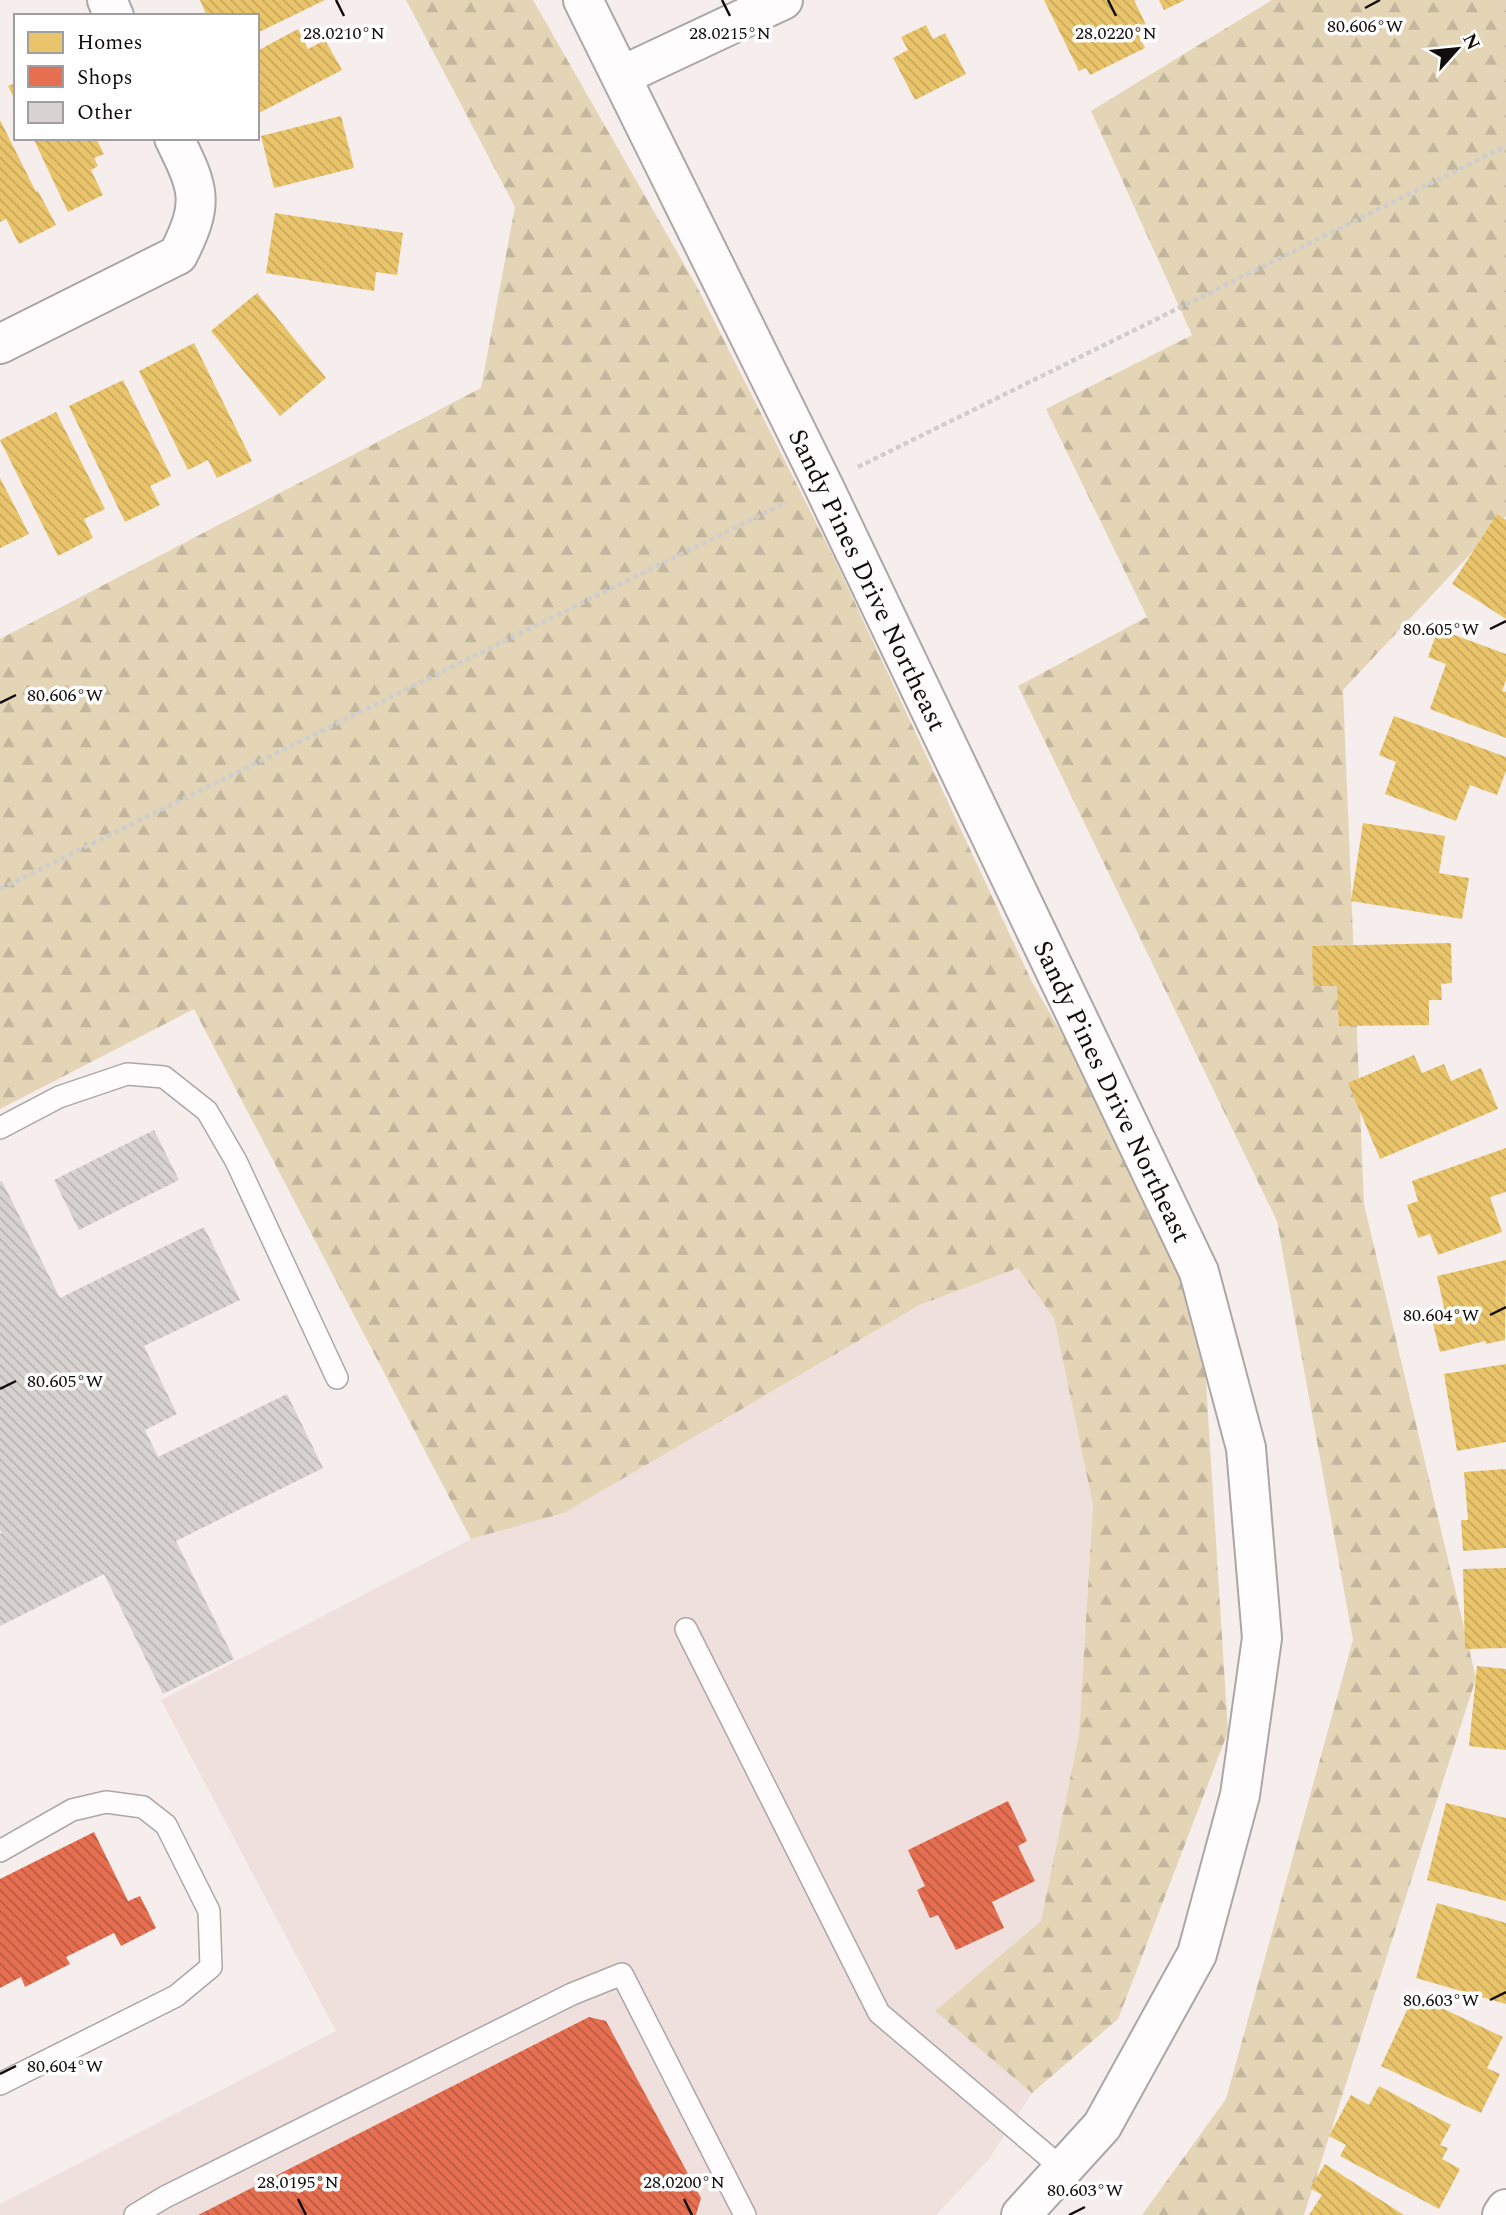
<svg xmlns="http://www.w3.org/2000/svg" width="1506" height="2215" viewBox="0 0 1506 2215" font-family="Spectral,serif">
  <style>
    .built { fill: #efe0dd }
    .forest { fill: url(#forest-firs) }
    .homes { fill: url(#homes-back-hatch) }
    .shops { fill: url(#shops-back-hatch) }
    .building { fill: url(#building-back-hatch) }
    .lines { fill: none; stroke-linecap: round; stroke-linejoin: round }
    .service-casing { stroke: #aca7a6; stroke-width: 24 }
    .minor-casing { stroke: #aca7a6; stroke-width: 42 }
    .path { stroke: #d0cecd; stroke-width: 4.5; stroke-dasharray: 5 3.5; stroke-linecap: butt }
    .service { stroke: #fefcfc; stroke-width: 21 }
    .minor { stroke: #fefcfc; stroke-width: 38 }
    .ticks { fill: none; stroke: #110d0c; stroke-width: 2.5 }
    .labels { text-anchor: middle; stroke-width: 7; stroke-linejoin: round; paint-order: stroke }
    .street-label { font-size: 26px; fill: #110d0c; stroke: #fff }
    .ticks-label { font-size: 18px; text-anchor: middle; fill: #110d0c; stroke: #fff; stroke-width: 7; stroke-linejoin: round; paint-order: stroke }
  </style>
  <defs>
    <pattern id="forest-firs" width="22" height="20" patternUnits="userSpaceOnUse" patternTransform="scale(1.75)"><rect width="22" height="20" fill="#e4d5b7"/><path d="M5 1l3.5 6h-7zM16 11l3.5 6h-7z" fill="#c3b69c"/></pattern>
    <pattern id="homes-back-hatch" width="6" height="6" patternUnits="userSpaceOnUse" patternTransform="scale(1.75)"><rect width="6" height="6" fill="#e9c46a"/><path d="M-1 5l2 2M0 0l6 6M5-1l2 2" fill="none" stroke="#c7a75b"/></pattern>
    <pattern id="shops-back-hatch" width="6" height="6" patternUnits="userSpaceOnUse" patternTransform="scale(1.75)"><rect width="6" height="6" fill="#e76f51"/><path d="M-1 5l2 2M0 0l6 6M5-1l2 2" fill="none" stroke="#ba5a42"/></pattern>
    <pattern id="building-back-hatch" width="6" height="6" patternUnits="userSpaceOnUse" patternTransform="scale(1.75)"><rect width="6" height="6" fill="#d8d3d0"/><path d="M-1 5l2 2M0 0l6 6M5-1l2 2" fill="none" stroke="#b8b4b1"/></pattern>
  </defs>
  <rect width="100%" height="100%" fill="#f5eeec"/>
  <!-- built -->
  <path class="built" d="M 1018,1268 L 1054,1318 L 1093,1505 L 1079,1735 L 1041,1921 L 935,2011 L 1032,2093 L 989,2159 L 936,2215 L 0,2215 L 0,2204 L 336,2031 L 161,1700 L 471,1539 L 564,1513 L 921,1305 Z"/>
  <!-- forest -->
  <g class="forest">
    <path d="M 406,0 L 533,0 L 697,287 L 835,560 L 1032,982 L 1199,1272 L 1228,1732 L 1118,2019 L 1032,2093 L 935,2011 L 1041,1921 L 1079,1735 L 1093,1505 L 1054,1318 L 1018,1268 L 920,1305 L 564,1513 L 471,1539 L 194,1009 L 0,1109 L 0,639 L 481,388 L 515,207 Z"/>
    <path d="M 1272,0 L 1506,0 L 1506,516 L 1343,690 L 1364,1204 L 1476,1678 L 1304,2215 L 1142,2215 L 1226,2099 L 1353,1640 L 1277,1221 L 1018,686 L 1147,617 L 1046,409 L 1192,335 L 1091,111 Z"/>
  </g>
  <!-- homes -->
  <g class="homes">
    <path d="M 200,0 L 325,0 L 257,33 L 257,16 L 207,16 Z"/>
    <path d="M 1044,0 L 1134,0 L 1147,27 L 1137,32 L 1145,48 L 1090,75 L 1086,68 L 1079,71 Z"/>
    <path d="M 1159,0 L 1185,0 L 1164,10 Z"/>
    <path d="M 926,25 L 933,39 L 945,33 L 966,74 L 915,100 L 893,58 L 908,50 L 901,37 Z"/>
    <path d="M 298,29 L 308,49 L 325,40 L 342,70 L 257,114 L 257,51 Z"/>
    <path d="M 16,83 L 16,102 L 8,86 Z"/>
    <path d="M 341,116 L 354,168 L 274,188 L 261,136 Z"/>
    <path d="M 0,120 L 36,192 L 38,191 L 56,225 L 19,244 L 6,219 L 0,222 Z"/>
    <path d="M 33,138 L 96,138 L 104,154 L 94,158 L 98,166 L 91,170 L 103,195 L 68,212 Z"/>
    <path d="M 275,213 L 403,233 L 397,275 L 376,272 L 374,291 L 266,273 Z"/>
    <path d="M 257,293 L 326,378 L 280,416 L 211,331 Z"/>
    <path d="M 194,343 L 252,461 L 217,478 L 208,460 L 188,470 L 139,371 Z"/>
    <path d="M 123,380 L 171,476 L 150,486 L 160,505 L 125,522 L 69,406 Z"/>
    <path d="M 56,412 L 105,509 L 84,519 L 93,538 L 58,556 L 0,440 Z"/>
    <path d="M 0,478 L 29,534 L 0,548 Z"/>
    <path d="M 1497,514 L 1506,520 L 1506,619 L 1452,584 Z"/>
    <path d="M 1438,629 L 1506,654 L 1506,680 L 1502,691 L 1506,692 L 1506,738 L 1430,709 L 1446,664 L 1428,657 Z"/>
    <path d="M 1394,716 L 1506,757 L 1506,771 L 1497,795 L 1470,785 L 1456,821 L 1385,794 L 1396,762 L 1379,755 Z"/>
    <path d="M 1363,823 L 1445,836 L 1439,873 L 1469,878 L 1462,919 L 1351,901 Z"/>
    <path d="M 1451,943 L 1452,983 L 1441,984 L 1442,1000 L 1429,1000 L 1429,1025 L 1339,1026 L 1337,986 L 1313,986 L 1312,946 Z"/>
    <path d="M 1414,1055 L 1422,1073 L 1444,1064 L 1451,1081 L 1481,1068 L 1498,1109 L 1380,1159 L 1348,1083 Z"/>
    <path d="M 1506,1148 L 1506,1192 L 1490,1197 L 1502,1232 L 1438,1255 L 1430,1234 L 1418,1238 L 1407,1205 L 1418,1201 L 1412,1181 Z"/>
    <path d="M 1506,1260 L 1505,1340 L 1486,1344 L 1485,1341 L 1440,1352 L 1432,1320 L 1446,1317 L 1437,1276 Z"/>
    <path d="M 1506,1364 L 1506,1442 L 1457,1451 L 1444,1374 Z"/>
    <path d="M 1506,1469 L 1506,1548 L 1463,1551 L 1461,1520 L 1468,1520 L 1464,1472 Z"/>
    <path d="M 1506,1568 L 1506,1648 L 1465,1649 L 1463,1569 Z"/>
    <path d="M 1477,1666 L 1506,1669 L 1506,1750 L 1469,1746 Z"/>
    <path d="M 1446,1803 L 1506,1818 L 1506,1901 L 1427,1880 Z"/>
    <path d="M 1437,1903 L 1506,1923 L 1506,2004 L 1416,1978 Z"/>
    <path d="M 1414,1995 L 1503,2037 L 1487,2068 L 1500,2074 L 1481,2113 L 1381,2066 Z"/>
    <path d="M 1379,2086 L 1451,2125 L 1440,2145 L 1448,2148 L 1442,2159 L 1460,2169 L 1439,2209 L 1340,2156 L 1346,2145 L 1329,2136 L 1351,2095 L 1369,2105 Z"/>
    <path d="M 1325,2164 L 1404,2215 L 1309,2215 L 1322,2195 L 1310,2188 Z"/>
  </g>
  <!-- shops -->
  <g class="shops">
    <path d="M 1008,1801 L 1027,1841 L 1018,1846 L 1035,1881 L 992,1902 L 1004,1928 L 956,1950 L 938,1915 L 930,1918 L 917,1890 L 925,1886 L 908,1850 Z"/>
    <path d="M 94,1832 L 128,1901 L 140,1896 L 156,1928 L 121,1946 L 114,1933 L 66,1957 L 70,1964 L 25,1987 L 21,1977 L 0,1988 L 0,1879 Z"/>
    <path d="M 589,2017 L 606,2021 L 701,2198 L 696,2215 L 198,2215 Z"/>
  </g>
  <!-- building -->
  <g class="building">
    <path d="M 154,1130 L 179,1180 L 79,1230 L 54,1180 Z"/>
    <path d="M 2,1181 L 60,1298 L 204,1227 L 240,1300 L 144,1346 L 177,1414 L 145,1430 L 158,1457 L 287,1394 L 323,1468 L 176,1541 L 234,1659 L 163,1694 L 104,1574 L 0,1626 L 0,1534 L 2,1533 L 0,1530 L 0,1182 Z"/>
  </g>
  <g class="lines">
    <!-- service casing -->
    <g class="service-casing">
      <g id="service">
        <path d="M 0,1128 L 59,1097 L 127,1074 L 164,1077 L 207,1111 L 236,1161 L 337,1378"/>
        <path d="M 686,1629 L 879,2013 L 1063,2169"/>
        <path d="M 0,1851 L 72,1810 L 106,1802 L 143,1807 L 166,1825 L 209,1911 L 211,1967 L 176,1996 L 0,2084"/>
        <path d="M 135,2215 L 165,2197 L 572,1994 L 622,1974 L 745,2215"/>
      </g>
    </g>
    <!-- minor casing -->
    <g class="minor-casing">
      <g id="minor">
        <path d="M 107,0 L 114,16"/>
        <path id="s1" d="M 583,0 L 823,485 L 1199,1272 L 1246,1448 L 1262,1638 L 1240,1795 L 1197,1954 L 1102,2126 L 1021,2215"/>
        <path d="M 621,76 L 783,0"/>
        <path d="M 0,344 L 178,255 C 205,202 199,189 174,138"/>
        <path d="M 1502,2215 L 1506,2209"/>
      </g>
    </g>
    <!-- path -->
    <g class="path">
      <path d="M 858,467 L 1506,146"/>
      <path d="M 0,889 L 787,502"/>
    </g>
    <!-- service -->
    <use href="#service" class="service"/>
    <!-- minor -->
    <use href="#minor" class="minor"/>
  </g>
  <!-- ticks -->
  <path class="ticks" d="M 336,0 L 344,16M 722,0 L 730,16M 1108,0 L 1116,16M 1365,8 L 1380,0M 1490,629 L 1506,621M 0,703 L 16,695M 1490,1315 L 1506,1307M 0,1389 L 16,1381M 1490,2000 L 1506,1992M 0,2074 L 16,2066M 298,2199 L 306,2215M 684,2199 L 692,2215M 1069,2215 L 1085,2207"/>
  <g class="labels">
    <!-- street labels -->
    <g class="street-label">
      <text dy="9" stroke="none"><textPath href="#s1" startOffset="646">Sandy Pines Drive Northeast</textPath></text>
      <text dy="9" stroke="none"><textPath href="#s1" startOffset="1213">Sandy Pines Drive Northeast</textPath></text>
    </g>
  </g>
  <g class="ticks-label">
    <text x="1365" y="32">80.606°W</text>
    <text x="344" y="39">28.0210°N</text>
    <text x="730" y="39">28.0215°N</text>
    <text x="1116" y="39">28.0220°N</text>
    <text x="1441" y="635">80.605°W</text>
    <text x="65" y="701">80.606°W</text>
    <text x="1441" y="1321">80.604°W</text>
    <text x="65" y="1387">80.605°W</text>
    <text x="1441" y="2006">80.603°W</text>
    <text x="65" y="2072">80.604°W</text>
    <text x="298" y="2188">28.0195°N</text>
    <text x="684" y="2188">28.0200°N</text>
    <text x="1085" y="2196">80.603°W</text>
  </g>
  <!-- legend -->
  <rect x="14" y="14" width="245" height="126" fill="#ffffff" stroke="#a09e9e" stroke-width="2"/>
  <rect x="28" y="32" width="35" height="21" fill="#e9c46a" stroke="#a09e9e" stroke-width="2"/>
  <text x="77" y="49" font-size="21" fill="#110d0c">Homes</text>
  <rect x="28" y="66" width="35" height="21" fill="#e76f51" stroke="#a09e9e" stroke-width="2"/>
  <text x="77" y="84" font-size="21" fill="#110d0c">Shops</text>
  <rect x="28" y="102" width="35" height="21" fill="#d8d3d0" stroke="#a09e9e" stroke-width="2"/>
  <text x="77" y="119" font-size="21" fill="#110d0c">Other</text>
  <!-- north arrow -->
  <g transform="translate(1457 49) rotate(63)" stroke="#ffffff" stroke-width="5" paint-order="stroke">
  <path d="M0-5L12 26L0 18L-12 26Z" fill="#110d0c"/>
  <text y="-10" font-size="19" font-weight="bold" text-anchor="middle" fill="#110d0c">N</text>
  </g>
</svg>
